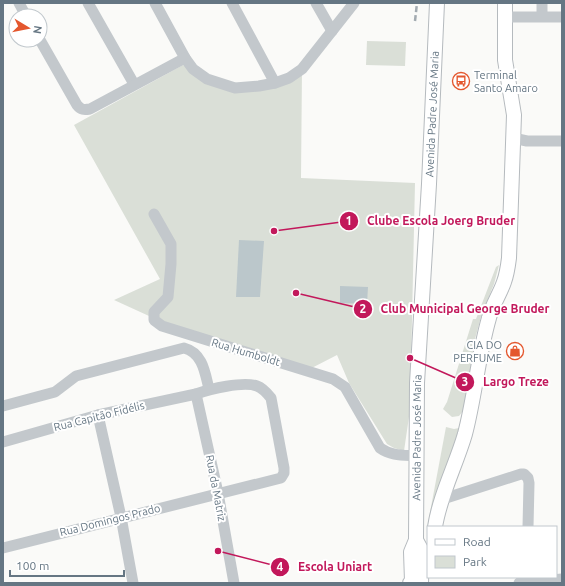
<svg xmlns="http://www.w3.org/2000/svg" width="565" height="586" viewBox="0 0 565 586" font-family="Ubuntu,sans-serif">
  <style>
    .green { fill: #dadfd7 }
    .water { fill: #bbc7cb }
    .lines { fill: none; stroke-linecap: round; stroke-linejoin: round }
    .major-casing { stroke: #b5babe; stroke-width: 16 }
    .minor { stroke: #c3c8cc; stroke-width: 11 }
    .major { stroke: #fff; stroke-width: 14 }
    .rail { stroke: #a2aab0; stroke-width: 2.5; stroke-dasharray: 6 3; stroke-linecap: butt }
    .labels { text-anchor: middle; stroke-width: 4; stroke-linejoin: round; paint-order: stroke }
    .poi-label { font-size: 11px; fill: #657683; stroke: #fff; text-anchor: start }
    .street-label { font-size: 11px; fill: #657683; stroke: #fff }
    .leader { fill: none; stroke: #c2185b; stroke-width: 1.5 }
    .callout-dot { fill: #c2185b; stroke: #fff; stroke-width: 1.5 }
    .mark-label { font-size: 12px; text-anchor: middle; font-weight: bold; fill: #fff }
    .callout-label { font-size: 12px; text-anchor: middle; font-weight: bold; fill: #c2185b; stroke: #fff; stroke-width: 4; stroke-linejoin: round; paint-order: stroke }
  </style>
  <rect width="100%" height="100%" fill="#fafaf8"/>
  <!-- green -->
  <g class="green">
    <path d="M 367,41 L 406,42 L 405,66 L 366,65 Z"/>
    <path d="M 183,65 L 207,79 L 259,86 L 302,69 L 301,178 L 415,183 L 410,410 L 404,451 L 394,448 L 387,444 L 349,383 L 337,355 L 302,373 L 160,321 L 114,300 L 160,279 L 74,125 Z"/>
    <path d="M 499,265 L 494,284 L 482,313 L 475,339 L 473,367 L 463,411 L 459,416 L 452,417 L 443,409 L 447,402 L 473,319 L 476,319 L 496,267 Z"/>
    <path d="M 446,427 L 454,429 L 459,428 L 453,451 L 433,504 L 429,527 L 428,527 L 429,579 L 427,579 L 428,523 Z"/>
  </g>
  <!-- water -->
  <g class="water">
    <path d="M 239,240 L 264,241 L 260,297 L 236,297 Z"/>
    <path d="M 340,286 L 368,287 L 367,304 L 340,303 Z"/>
  </g>
  <g class="lines">
    <!-- major casing -->
    <g class="major-casing">
      <g id="major">
        <path d="M 435,527 C 440,495 456,465 465,434 C 475,396 478,356 489,318 C 492,305 500,294 504,282 C 507,274 508,266 509,258 L 514,115 L 505,60 L 505,3"/>
        <path d="M 410,583 L 412,581 L 411,552 L 416,540"/>
        <path id="s1" d="M 421,583 L 422,551 L 416,540 L 417,383 L 429,184 L 437,3"/>
      </g>
    </g>
    <!-- minor -->
    <g class="minor">
      <path d="M 19,3 L 26,16"/>
      <path d="M 88,3 L 134,84"/>
      <path d="M 155,3 L 185,58"/>
      <path d="M 232,3 L 275,83"/>
      <path d="M 316,3 L 332,31"/>
      <path d="M 542,16 L 542,3"/>
      <path d="M 504,17 L 562,17"/>
      <path d="M 40,40 L 77,105 C 81,110 84,110 90,109 L 185,58 L 193,69 L 207,79 L 235,88 L 259,86 L 275,83 L 289,78 L 302,69 L 354,3"/>
      <path d="M 513,138 L 527,141 L 562,141"/>
      <path d="M 154,214 L 171,244 L 171,264 L 168,297 L 154,312 L 154,320 L 162,326 L 333,379 L 345,387 L 380,448 C 391,456 404,455 417,456"/>
      <path d="M 196,394 L 218,493 L 234,583"/>
      <path d="M 3,406 L 55,392 L 76,376 L 184,348 C 203,353 205,373 209,389"/>
      <path d="M 98,415 L 121,517 L 133,583"/>
      <path d="M 3,442 L 98,415 L 196,394 C 210,389 243,381 257,386 C 263,388 267,393 271,398 L 284,468 L 284,473 L 281,478 L 3,548"/>
      <path d="M 443,499 L 521,474 L 524,474 L 528,478 L 529,483 L 528,527"/>
      <path d="M 519,583 L 562,579"/>
    </g>
    <!-- major -->
    <use href="#major" class="major"/>
    <!-- rail -->
    <path class="rail" d="M 415,21 L 417,3"/>
  </g>
  <!-- icons -->
  <defs>
    <g id="bus-ring" transform="scale(0.9)"><circle r="9.5" fill="#fff" stroke="#e4572e" stroke-width="1.5"/><path d="M-5-6H5V4H4V6H2V4H-2V6H-4V4H-5ZM-3.5-4V0h7V-4ZM-3.5 1.2v1.5H-2V1.2ZM2 1.2v1.5H3.5V1.2Z" fill="#e4572e"/></g>
    <g id="shop-ring" transform="scale(0.9)"><circle r="9.5" fill="#fff" stroke="#e4572e" stroke-width="1.5"/><path d="M-5-2.5h2.3a2.7 3.5 0 0 1 5.4 0H5L5.5 6h-11ZM-1.5-2.5h3a1.5 2.3 0 0 0-3 0Z" fill="#e4572e"/></g>
  </defs>
  <g fill-rule="evenodd">
    <use href="#bus-ring" x="461" y="81"/>
    <use href="#shop-ring" x="515" y="351"/>
  </g>
  <g class="labels">
    <!-- poi labels -->
    <g class="poi-label">
      <text x="474" y="79">Terminal<tspan x="474" dy="13">Santo Amaro</tspan></text>
      <text x="502" y="349" text-anchor="end">CIA DO<tspan x="502" dy="13">PERFUME</tspan></text>
    </g>
    <!-- street labels -->
    <g class="street-label">
      <text dy="4" stroke="none"><textPath href="#s1" startOffset="471">Avenida Padre José Maria</textPath></text>
      <text transform="translate(246 352) rotate(17)" y="4">Rua Humboldt</text>
      <text transform="translate(99 416) rotate(-14)" y="4">Rua Capitão Fidélis</text>
      <text dy="4" stroke="none"><textPath href="#s1" startOffset="147">Avenida Padre José Maria</textPath></text>
      <text transform="translate(216 488) rotate(79)" y="4">Rua da Matriz</text>
      <text transform="translate(110 520) rotate(-14)" y="4">Rua Domingos Prado</text>
    </g>
  </g>
  <!-- callouts -->
  <path class="leader" d="M274 231L349 221M296 293L363 309M410 358L465 382M218 551L280 567"/>
  <g class="callout-dot">
    <circle cx="274" cy="231" r="4"/>
    <circle cx="296" cy="293" r="4"/>
    <circle cx="410" cy="358" r="4"/>
    <circle cx="218" cy="551" r="4"/>
    <circle cx="349" cy="221" r="10"/>
    <circle cx="363" cy="309" r="10"/>
    <circle cx="465" cy="382" r="10"/>
    <circle cx="280" cy="567" r="10"/>
  </g>
  <g class="mark-label">
    <text x="349" y="225">1</text>
    <text x="363" y="313">2</text>
    <text x="465" y="386">3</text>
    <text x="280" y="571">4</text>
  </g>
  <g class="callout-label">
    <text x="441" y="225">Clube Escola Joerg Bruder</text>
    <text x="465" y="313">Club Municipal George Bruder</text>
    <text x="516" y="386">Largo Treze</text>
    <text x="335" y="571">Escola Uniart</text>
  </g>
  <!-- border -->
  <rect width="565" height="586" fill="none" stroke="#657683" stroke-width="8"/>
  <!-- legend -->
  <rect x="427" y="526" width="130" height="52" fill="#ffffff" stroke="#c1c8cd"/>
  <rect x="435" y="539" width="20" height="6" fill="#ffffff" stroke="#c1c8cd"/>
  <text x="463" y="546" font-size="12" fill="#657683">Road</text>
  <rect x="435" y="556" width="20" height="12" fill="#dadfd7" stroke="#c1c8cd"/>
  <text x="463" y="566" font-size="12" fill="#657683">Park</text>
  <!-- north arrow -->
  <g transform="translate(28 28) rotate(100)"><circle r="19" fill="#ffffff" stroke="#c1c8cd"/>
  <path d="M0-3L7 15L0 10L-7 15Z" fill="#e4572e"/>
  <text y="-6" font-size="11" font-weight="bold" text-anchor="middle" fill="#657683">N</text>
  </g>
  <!-- scale -->
  <path d="M10 570v6h114v-6" fill="none" stroke="#657683" stroke-width="2"/>
  <text x="16" y="570" font-size="12" fill="#657683" stroke="#ffffff" stroke-width="3" paint-order="stroke">100 m</text>
</svg>
